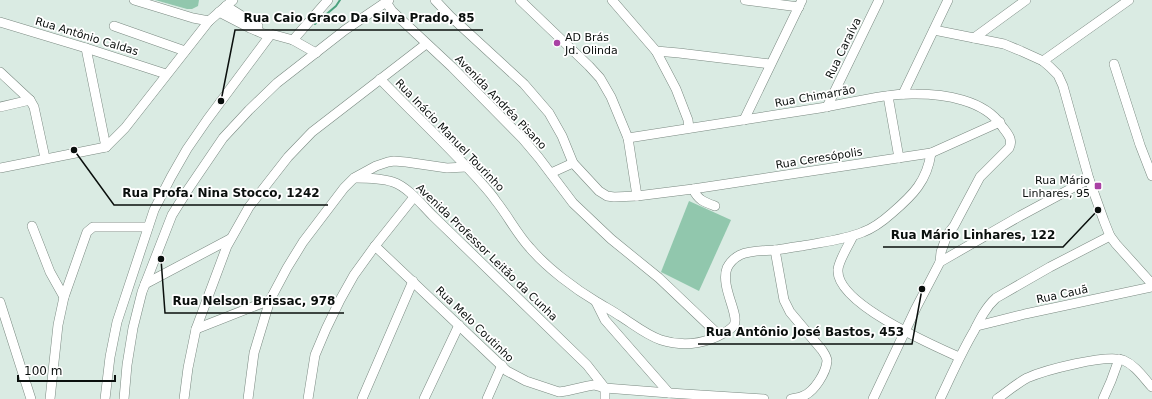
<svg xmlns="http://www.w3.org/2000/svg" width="1152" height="399" viewBox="0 0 1152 399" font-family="'DejaVu Sans',sans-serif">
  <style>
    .green { fill: #91c7ad }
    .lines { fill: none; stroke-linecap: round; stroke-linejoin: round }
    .stream { stroke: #4ca27e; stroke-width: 2 }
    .minor-casing { stroke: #7a8981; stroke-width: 10 }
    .minor { stroke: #fff; stroke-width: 9 }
    .poi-dot { fill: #a941a4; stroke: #fff; stroke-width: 1.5 }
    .labels { text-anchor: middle; stroke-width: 3.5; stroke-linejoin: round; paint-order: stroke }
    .street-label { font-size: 11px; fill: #0a0f0d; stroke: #fff }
    .poi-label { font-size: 11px; fill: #0a0f0d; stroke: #fff; text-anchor: start }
    .leader { fill: none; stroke: #0a0f0d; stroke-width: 1.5 }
    .callout-dot { fill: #0a0f0d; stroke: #fff; stroke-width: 1.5 }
    .callout-label { font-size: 12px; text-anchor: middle; font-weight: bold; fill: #0a0f0d; stroke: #fff; stroke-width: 3.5; stroke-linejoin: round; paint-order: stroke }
  </style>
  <rect width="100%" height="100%" fill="#daebe3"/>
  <!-- green -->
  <g class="green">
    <path d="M 155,0 L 199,0 L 198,6 L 192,9 L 187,9 Z"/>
    <path d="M 689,201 L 731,220 L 699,291 L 661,272 Z"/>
  </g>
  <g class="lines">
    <!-- stream -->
    <path class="stream" d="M 315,24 L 336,6 L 340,0"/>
    <!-- minor casing -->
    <g class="minor-casing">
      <g id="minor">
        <path d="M 134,0 L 193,18 L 209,21"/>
        <path d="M 435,0 L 450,16 L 524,84 L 549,113 L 562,136 L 573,163 L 599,191 L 607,196 L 614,197 L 637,196 L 693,189 L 931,153 L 1000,122"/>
        <path d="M 520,0 L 589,66 L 600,78 L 611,97 L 628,138 L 637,196"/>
        <path d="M 612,0 L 656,51 L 676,89 L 688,120 L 689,128"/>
        <path d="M 745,0 L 799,7"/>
        <path d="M 386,2 L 392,11 L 452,67 L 523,139 L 539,158 L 573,203 L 611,239 L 659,278 L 719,335"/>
        <path d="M 226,6 L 258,26"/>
        <path d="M 219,12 L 250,28 L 264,34 L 271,34 L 293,40 L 316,53"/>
        <path d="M 0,22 L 86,48 L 166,74"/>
        <path d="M 114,26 L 185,51"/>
        <path d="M 934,30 L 1004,44 L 1021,51 L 1043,61 L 1050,67 L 1058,75 L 1063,86 L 1089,179 L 1104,221 L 1110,236 L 1116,244 L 1152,284"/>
        <path d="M 974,38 L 1026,0"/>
        <path d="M 293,40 L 328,0"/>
        <path d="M 86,48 L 106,147"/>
        <path d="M 656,51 L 679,53 L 770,64"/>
        <path d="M 1043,61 L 1129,0"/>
        <path d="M 1114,64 L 1140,145 L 1152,176"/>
        <path d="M 0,72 L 30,100 L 34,107 L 45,158"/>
        <path d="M 380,79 C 412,112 445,143 476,177 C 483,185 490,192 496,201 C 508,216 517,234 530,248 C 547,268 575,289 597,302 C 605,307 613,311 620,316 C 633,324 646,335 661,340 C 677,345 695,345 711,339 C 717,337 731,330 734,325 C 740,315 720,287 727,268 C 730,262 734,258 740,255 C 751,250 764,251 775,250 C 784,249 793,247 802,246 C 822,242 844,240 863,232 C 874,228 883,221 892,213 C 913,195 927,181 931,153"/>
        <path d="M 903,94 L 948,0"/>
        <path d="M 888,96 L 899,158"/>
        <path d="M 0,107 L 30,100"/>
        <path d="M 827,107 L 879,0"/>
        <path d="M 744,120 L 802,0"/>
        <path d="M 628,138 C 692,128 756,118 820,108 C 851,103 885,93 916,94 C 944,94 984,100 1001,125 C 1006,132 1014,139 1009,148 L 980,177 L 954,226 L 947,235 L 941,252 L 940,262 L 916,308 L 873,399"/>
        <path d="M 0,168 L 106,147 L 125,128 L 209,21 L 233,0"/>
        <path d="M 551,173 L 573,163"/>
        <path d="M 355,178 C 367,178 381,178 393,182 C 408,187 422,205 433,216 L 587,365 L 605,388 L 605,399"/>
        <path d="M 693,189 C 698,200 704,202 715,206"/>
        <path d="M 32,226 L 50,272 L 64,297"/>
        <path d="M 853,236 C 849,244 838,262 838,270 C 836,303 932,345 959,357"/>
        <path d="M 375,246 L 507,371 L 526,381 L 559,392 L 566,391 L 588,386 L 594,385 L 605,388 L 669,393 L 764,399"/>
        <path d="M 775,250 L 784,300 L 790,312 L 822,350 C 824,353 827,357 827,361 C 826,373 814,392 803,396 C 799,398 795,398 791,399"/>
        <path d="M 940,262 L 1020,216 L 1089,179"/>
        <path d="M 145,284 L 230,239"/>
        <path d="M 0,302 L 31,399"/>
        <path d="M 596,302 L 605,320 L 669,393"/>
        <path d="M 977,326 L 1025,314 L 1152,287"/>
        <path d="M 196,329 L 270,300"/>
        <path d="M 50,399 L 58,325 L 64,297 L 87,232 L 93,227 L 148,227"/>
        <path d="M 105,399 L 110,357 L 117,322 L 154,210 L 171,177 L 187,149 L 207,120 L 271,34"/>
        <path d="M 124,399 L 127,365 L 133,328 L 142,292 L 172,215 L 189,188 L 223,138 L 249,110 L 277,83 L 345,30 L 389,0"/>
        <path d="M 184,399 L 188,368 L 196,329 L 227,246 L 249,207 L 288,157 L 312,132 L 426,44"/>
        <path d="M 248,399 L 254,353 L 270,300 L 287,268 L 303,242 L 344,188 L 354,178 L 376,166 L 388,162 L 394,161 L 406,162 L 447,168 L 466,167"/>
        <path d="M 308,399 L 315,355 L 326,329 L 340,300 L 354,275 L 375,246 L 414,197"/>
        <path d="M 362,399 L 413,281"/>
        <path d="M 424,399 L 459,325"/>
        <path d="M 487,399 L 502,365"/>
        <path d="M 940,399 C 951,376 961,353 974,331 C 980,319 986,307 996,298 L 1050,267 L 1110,236"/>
        <path d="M 997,399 C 1007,392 1016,384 1027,378 C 1045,370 1106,354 1123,360 C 1135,365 1143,377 1152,387"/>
        <path d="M 1103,399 L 1111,381 L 1119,359"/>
      </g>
    </g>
    <!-- minor -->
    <use href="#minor" class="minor"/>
  </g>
  <!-- markers -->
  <g class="poi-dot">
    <circle cx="557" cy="43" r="4"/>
    <rect x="1094" y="182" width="8" height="8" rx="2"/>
  </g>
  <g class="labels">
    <!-- street labels -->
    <g class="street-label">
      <text transform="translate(87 36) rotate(17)" y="4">Rua Antônio Caldas</text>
      <text transform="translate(843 48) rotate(-64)" y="4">Rua Caraíva</text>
      <text transform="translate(815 96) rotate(-10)" y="4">Rua Chimarrão</text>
      <text transform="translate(501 102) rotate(46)" y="4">Avenida Andréa Pisano</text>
      <text transform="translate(450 135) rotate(46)" y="4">Rua Inácio Manuel Tourinho</text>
      <text transform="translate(819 158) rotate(-9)" y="4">Rua Ceresópolis</text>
      <text transform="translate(487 252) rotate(44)" y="4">Avenida Professor Leitão da Cunha</text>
      <text transform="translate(1062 294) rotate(-12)" y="4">Rua Cauã</text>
      <text transform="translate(475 324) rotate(44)" y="4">Rua Melo Coutinho</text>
    </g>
    <!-- poi labels -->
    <g class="poi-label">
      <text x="565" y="41">AD Brás<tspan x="565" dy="13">Jd. Olinda</tspan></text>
      <text x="1090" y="184" text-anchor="end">Rua Mário<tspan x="1090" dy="13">Linhares, 95</tspan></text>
    </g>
  </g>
  <!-- callouts -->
  <path class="leader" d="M221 101L235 30H483M74 150L114 205H328M1098 210L1063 247H883M161 259L165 313H344M922 289L912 344H698"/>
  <g class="callout-dot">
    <circle cx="221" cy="101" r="4"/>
    <circle cx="74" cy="150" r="4"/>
    <circle cx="1098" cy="210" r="4"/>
    <circle cx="161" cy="259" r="4"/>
    <circle cx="922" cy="289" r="4"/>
  </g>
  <g class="callout-label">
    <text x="359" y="22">Rua Caio Graco Da Silva Prado, 85</text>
    <text x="221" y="197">Rua Profa. Nina Stocco, 1242</text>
    <text x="973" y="239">Rua Mário Linhares, 122</text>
    <text x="254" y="305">Rua Nelson Brissac, 978</text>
    <text x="805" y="336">Rua Antônio José Bastos, 453</text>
  </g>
  <!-- scale -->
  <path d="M18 375v6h97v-6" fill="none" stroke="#0a0f0d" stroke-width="2"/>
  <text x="24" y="375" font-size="12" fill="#0a0f0d" stroke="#ffffff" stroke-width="3" paint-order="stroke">100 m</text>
</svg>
